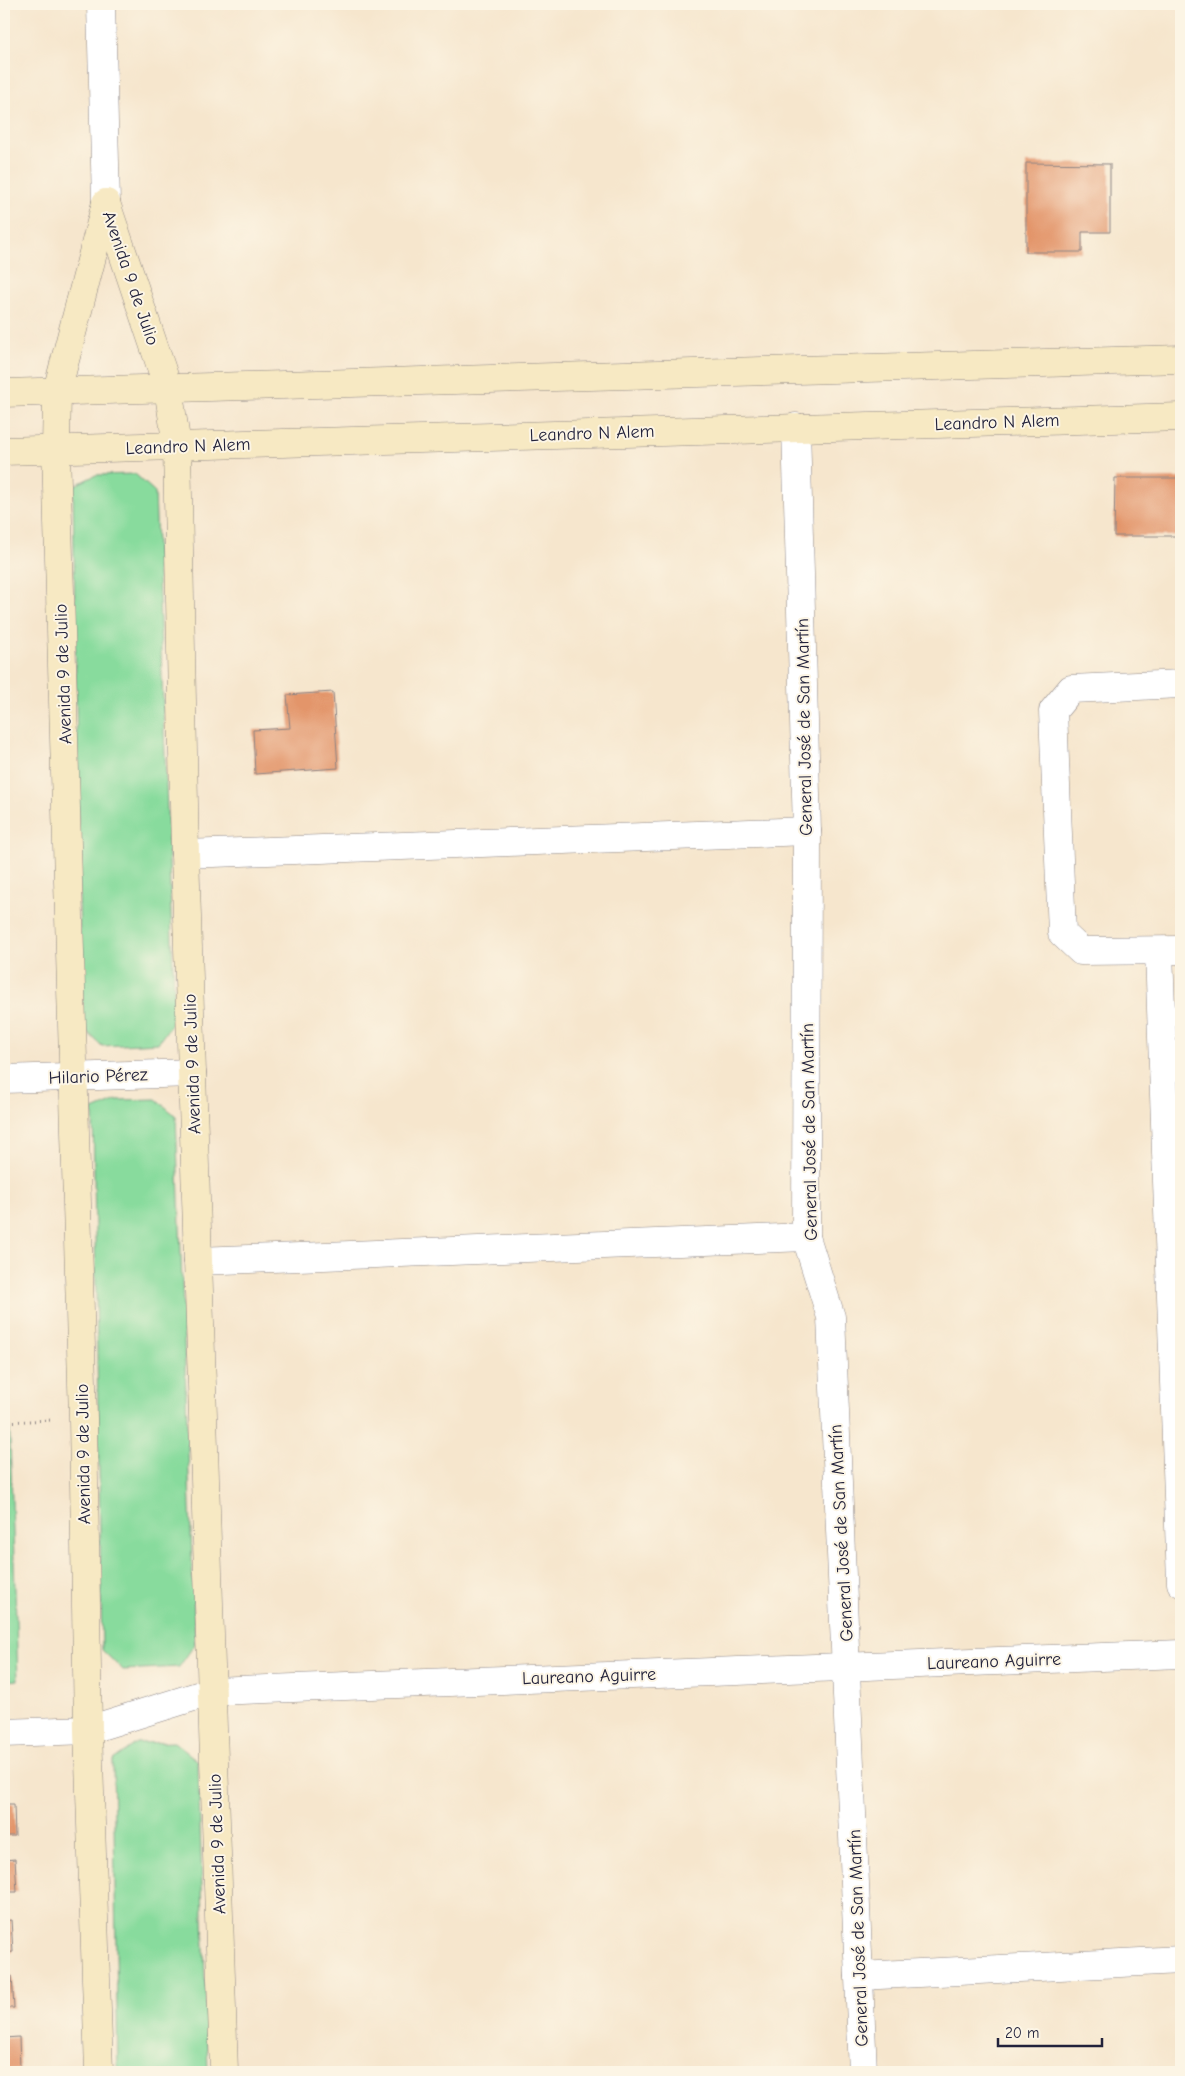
<svg xmlns="http://www.w3.org/2000/svg" width="1185" height="2076" viewBox="0 0 1185 2076" font-family="'Comic Neue',sans-serif">
  <style>
    .green { fill: #88db9d; stroke: #557e6c }
    .building { fill: #e3956b }
    .lines { fill: none; stroke-linecap: round; stroke-linejoin: round }
    .street-casing { stroke: #8c8484; stroke-width: 29 }
    .secondary-casing { stroke: #8c8484; stroke-width: 29 }
    .path { stroke: #8c8484; stroke-width: 3; stroke-dasharray: 1 4; stroke-linecap: butt }
    .street { stroke: #fff; stroke-width: 28 }
    .secondary { stroke: #f7e9c3; stroke-width: 28 }
    .labels { text-anchor: middle; stroke-width: 4; stroke-linejoin: round; paint-order: stroke }
    .street-label { font-size: 18px; fill: #22223b; stroke: #fcf5e5 }
  </style>
  <rect width="100%" height="100%" fill="#fcf5e5"/>
  <filter id="ink" filterUnits="userSpaceOnUse"><feTurbulence type="fractalNoise" baseFrequency=".02" numOctaves="2"/><feDisplacementMap in="SourceGraphic" scale="10" xChannelSelector="R" yChannelSelector="G"/><feConvolveMatrix kernelMatrix="1 2 1 2 8 2 1 2 1" color-interpolation-filters="sRGB"/></filter>
  <filter id="wash" filterUnits="userSpaceOnUse"><feTurbulence type="fractalNoise" baseFrequency=".0096" numOctaves="4" result="noise"/><feDisplacementMap in="SourceGraphic" scale="20" xChannelSelector="R" yChannelSelector="G"/><feGaussianBlur stdDeviation="1.12" result="paint"/><feColorMatrix in="noise" values="0 0 0 0 0 0 0 0 0 0 0 0 0 0 0 0 0 1.4 0 .05"/><feComposite in="paint" operator="in"/></filter>
  <g filter="url(#wash)">
    <rect width="100%" height="100%" fill="#f6e6cd"/>
    <!-- green -->
    <g class="green">
      <path d="M 135,474 L 155,492 L 175,1019 L 158,1043 L 102,1046 L 81,1026 L 73,486 L 96,475 Z"/>
      <path d="M 156,1099 L 176,1116 L 195,1644 L 179,1667 L 123,1670 L 102,1650 L 93,1110 L 117,1100 Z"/>
      <path d="M 4,1260 L 18,1680 L 4,1681 Z"/>
      <path d="M 174,1742 L 198,1761 L 208,2072 L 118,2072 L 113,1760 L 137,1743 Z"/>
    </g>
    <g id="blocks">
      <!-- building -->
      <g class="building">
        <path d="M 1026,163 L 1110,164 L 1110,232 L 1082,232 L 1082,252 L 1026,252 Z"/>
        <path d="M 1115,478 L 1181,478 L 1181,536 L 1114,536 Z"/>
        <path d="M 333,692 L 338,768 L 255,774 L 253,730 L 290,728 L 287,695 Z"/>
        <path d="M 4,1804 L 14,1804 L 15,1836 L 4,1836 Z"/>
        <path d="M 15,1859 L 17,1892 L 4,1892 L 4,1860 Z"/>
        <path d="M 11,1920 L 13,1952 L 4,1953 L 4,1921 Z"/>
        <path d="M 4,1976 L 12,1976 L 14,2008 L 4,2008 Z"/>
        <path d="M 19,2037 L 20,2069 L 4,2070 L 4,2038 Z"/>
      </g>
    </g>
  </g>
  <g filter="url(#ink)">
    <use href="#blocks" fill-opacity="0" stroke="#8c8484" stroke-width="1"/>
    <g class="lines">
      <!-- street casing -->
      <g class="street-casing">
        <g id="street">
          <path d="M 101,4 L 106,203"/>
          <path d="M 796,427 L 807,831 L 806,1237 L 831,1317 L 863,2072"/>
          <path d="M 1181,684 L 1071,689 L 1053,711 L 1062,933 L 1081,951 L 1181,950"/>
          <path d="M 185,854 L 807,831"/>
          <path d="M 1159,951 L 1181,1583"/>
          <path d="M 4,1079 L 192,1073"/>
          <path d="M 198,1261 L 806,1237"/>
          <path d="M 4,1733 L 88,1730 L 213,1691 L 1181,1654"/>
          <path d="M 859,1976 L 1181,1960"/>
        </g>
      </g>
      <!-- secondary casing -->
      <g class="secondary-casing">
        <g id="secondary">
          <path d="M 106,203 L 168,388 L 177,446 L 185,854 L 224,2072"/>
          <path d="M 4,393 L 1181,359"/>
          <path d="M 4,451 L 1181,417"/>
          <path d="M 99,2072 L 88,1730 L 83,1419 L 56,450 L 57,391 L 106,203"/>
        </g>
      </g>
      <!-- path -->
      <path class="path" d="M 4,1422 L 52,1420"/>
      <!-- street -->
      <use href="#street" class="street"/>
      <!-- secondary -->
      <use href="#secondary" class="secondary"/>
    </g>
  </g>
  <g class="labels">
    <!-- street labels -->
    <g class="street-label">
      <text transform="translate(131 278) rotate(71)" y="6">Avenida 9 de Julio</text>
      <text transform="translate(997 422) rotate(-2)" y="6">Leandro N Alem</text>
      <text transform="translate(592 433) rotate(-2)" y="6">Leandro N Alem</text>
      <text transform="translate(188 446) rotate(-2)" y="6">Leandro N Alem</text>
      <text transform="translate(63 674) rotate(-92)" y="6">Avenida 9 de Julio</text>
      <text transform="translate(804 727) rotate(-91)" y="6">General José de San Martín</text>
      <text transform="translate(192 1064) rotate(-92)" y="6">Avenida 9 de Julio</text>
      <text transform="translate(98 1076) rotate(-2)" y="6">Hilario Pérez</text>
      <text transform="translate(809 1132) rotate(-91)" y="6">General José de San Martín</text>
      <text transform="translate(83 1454) rotate(-91)" y="6">Avenida 9 de Julio</text>
      <text transform="translate(841 1533) rotate(-93)" y="6">General José de San Martín</text>
      <text transform="translate(994 1661) rotate(-2)" y="6">Laureano Aguirre</text>
      <text transform="translate(589 1676) rotate(-2)" y="6">Laureano Aguirre</text>
      <text transform="translate(217 1844) rotate(-92)" y="6">Avenida 9 de Julio</text>
      <text transform="translate(858 1938) rotate(-92)" y="6">General José de San Martín</text>
    </g>
  </g>
  <!-- margin -->
  <rect width="1185" height="2076" fill="none" stroke="#fcf5e5" stroke-width="20"/>
  <!-- scale -->
  <path d="M998 2038v8h104v-8" fill="none" stroke="#22223b" stroke-width="2.5"/>
  <text x="1005" y="2038" font-size="15" fill="#22223b" stroke="#fcf5e5" stroke-width="4" paint-order="stroke">20 m</text>
</svg>
